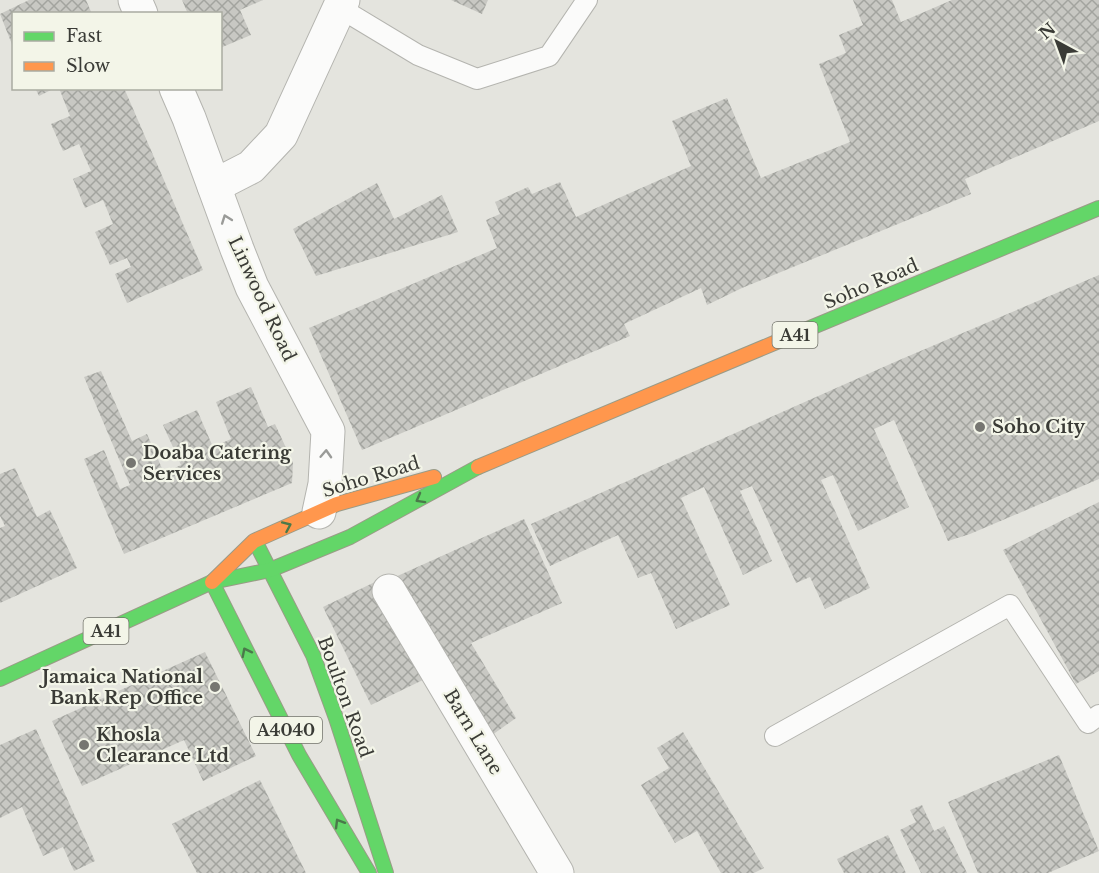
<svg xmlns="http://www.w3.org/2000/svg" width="1099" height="873" viewBox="0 0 1099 873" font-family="'Libre Baskerville',serif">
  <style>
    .building { fill: url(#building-cross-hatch) }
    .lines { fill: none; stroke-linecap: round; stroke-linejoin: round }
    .lane-casing { stroke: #b4b4af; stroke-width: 22 }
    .street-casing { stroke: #b4b4af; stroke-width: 35 }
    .fast-casing { stroke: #9a9b87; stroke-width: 16 }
    .slow-casing { stroke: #9a9b87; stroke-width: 16 }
    .lane { stroke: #fbfbfa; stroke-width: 20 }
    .street { stroke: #fbfbfa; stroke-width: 33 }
    .fast { stroke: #63d668; stroke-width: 14 }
    .slow { stroke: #ff974d; stroke-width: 14 }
    .oneway { stroke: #9a9b98 }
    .oneway2 { stroke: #4a794a }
    .poi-dot { fill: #767671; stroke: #f3f5e8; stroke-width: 2 }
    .labels { text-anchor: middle; stroke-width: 4.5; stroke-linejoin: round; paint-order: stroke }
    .shield { fill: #f3f5e8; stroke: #72736b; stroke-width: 1.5 }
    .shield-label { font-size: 16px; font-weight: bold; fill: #3a3b36 }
    .street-label { font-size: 18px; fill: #3a3b36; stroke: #f3f5e8 }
    .poi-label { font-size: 18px; font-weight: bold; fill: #3a3b36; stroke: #f3f5e8; text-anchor: start }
  </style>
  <defs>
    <pattern id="building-cross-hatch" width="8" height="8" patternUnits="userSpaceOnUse" patternTransform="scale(1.5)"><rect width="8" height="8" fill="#c8c8c3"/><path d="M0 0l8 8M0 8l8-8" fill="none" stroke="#a3a49f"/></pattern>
  </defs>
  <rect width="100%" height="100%" fill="#e4e4de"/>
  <!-- building -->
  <g class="building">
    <path d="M 29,0 L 86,0 L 92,14 L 14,14 L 13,47 L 0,14 Z"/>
    <path d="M 182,0 L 263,0 L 240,10 L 251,35 L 220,48 L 220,14 L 188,14 Z"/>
    <path d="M 451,0 L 488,0 L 482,14 Z"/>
    <path d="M 853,0 L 892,0 L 901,22 L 952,0 L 1099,0 L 1099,121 L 965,179 L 971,194 L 742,288 L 707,305 L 701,288 L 624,324 L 630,336 L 362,450 L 309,328 L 497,248 L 486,220 L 500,214 L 495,202 L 528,187 L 532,194 L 560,182 L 576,217 L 691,166 L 672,121 L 727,98 L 761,178 L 850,142 L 819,64 L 846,53 L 839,35 L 863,25 Z"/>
    <path d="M 35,88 L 55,88 L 39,96 Z"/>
    <path d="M 59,88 L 124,88 L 203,270 L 127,303 L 115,274 L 131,267 L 127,258 L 110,265 L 95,232 L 113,224 L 103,200 L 85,208 L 73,179 L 91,171 L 79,144 L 63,151 L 51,124 L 70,116 Z"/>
    <path d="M 377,183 L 394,219 L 442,195 L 458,232 L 316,276 L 293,229 Z"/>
    <path d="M 1099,275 L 1099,479 L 970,534 L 948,541 L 894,420 L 874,429 L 909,507 L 858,531 L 833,475 L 821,480 L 870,588 L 825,609 L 810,577 L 796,583 L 752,486 L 740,491 L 772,561 L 743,575 L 704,487 L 681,498 L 730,605 L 676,629 L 651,573 L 638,578 L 618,535 L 550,566 L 531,524 L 897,361 Z"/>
    <path d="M 101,371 L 132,441 L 147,434 L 164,473 L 181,465 L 163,425 L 197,410 L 213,447 L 231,439 L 216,402 L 251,387 L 268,427 L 275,424 L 293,463 L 292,483 L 124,554 L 84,459 L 104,450 L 120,489 L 130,485 L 84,377 Z"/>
    <path d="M 15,468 L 37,517 L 50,510 L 77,568 L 0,603 L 0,528 L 5,526 L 0,516 L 0,474 Z"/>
    <path d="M 1099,502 L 1099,671 L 1076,684 L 1003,550 Z"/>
    <path d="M 524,519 L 562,603 L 471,643 L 516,718 L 485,740 L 393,578 Z"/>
    <path d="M 377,581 L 425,679 L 371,705 L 323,607 Z"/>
    <path d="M 205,652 L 256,756 L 203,781 L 184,740 L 82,786 L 52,721 Z"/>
    <path d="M 36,729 L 95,861 L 74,871 L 63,847 L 43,856 L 22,807 L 0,818 L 0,745 Z"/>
    <path d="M 683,732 L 764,868 L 754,873 L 721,873 L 697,831 L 675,843 L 641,785 L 669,768 L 657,748 Z"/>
    <path d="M 1059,755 L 1099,851 L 1048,873 L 978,873 L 948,802 Z"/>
    <path d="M 260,780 L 306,873 L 197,873 L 172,824 Z"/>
    <path d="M 922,805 L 934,831 L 944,826 L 967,873 L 921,873 L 900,830 L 916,822 L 910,810 Z"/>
    <path d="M 888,835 L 906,873 L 844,873 L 837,859 Z"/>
  </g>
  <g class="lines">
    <!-- lane casing -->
    <g class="lane-casing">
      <g id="lane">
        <path d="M 340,8 L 418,55 L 477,79 L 549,56 L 587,0"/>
        <path d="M 775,736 L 1010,605 L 1088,723 L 1099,715"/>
      </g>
    </g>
    <!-- street casing -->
    <g class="street-casing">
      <g id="street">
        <path d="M 135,0 L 141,14"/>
        <path d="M 176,88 L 189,118 L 237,249 L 252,287 L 328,431 L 325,484 L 319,512"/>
        <path d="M 214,186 L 251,167 L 281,135 L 343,0"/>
        <path d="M 389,591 L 557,873"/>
      </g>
    </g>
    <!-- fast casing -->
    <g class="fast-casing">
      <g id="fast">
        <path d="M 786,338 L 1099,208"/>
        <path d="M 257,545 L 313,655 L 336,718 L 386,873"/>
        <path d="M 212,582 L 299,755 L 369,873"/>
        <path d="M 0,679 L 212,582 L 270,570 L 350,537 L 478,467"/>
      </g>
    </g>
    <!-- slow casing -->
    <g class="slow-casing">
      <g id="slow">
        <path d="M 478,467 L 786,338"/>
        <path d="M 212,582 L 254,541 L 337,504 L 434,477"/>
      </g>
    </g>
    <!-- lane -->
    <use href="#lane" class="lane"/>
    <!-- street -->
    <use href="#street" class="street"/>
    <!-- fast -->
    <use href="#fast" class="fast"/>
    <!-- slow -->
    <use href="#slow" class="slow"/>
  </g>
  <!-- one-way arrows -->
  <defs><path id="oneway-chevron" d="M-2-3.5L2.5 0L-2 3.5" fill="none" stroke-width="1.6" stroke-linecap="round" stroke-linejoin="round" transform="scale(1.5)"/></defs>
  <g class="oneway">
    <use href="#oneway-chevron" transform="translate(226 219) rotate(-110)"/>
    <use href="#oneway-chevron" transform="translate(326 454) rotate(-87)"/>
  </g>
  <g class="oneway2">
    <use href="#oneway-chevron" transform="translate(420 499) rotate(151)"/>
    <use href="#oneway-chevron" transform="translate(287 526) rotate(-24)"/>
    <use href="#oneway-chevron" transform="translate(246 652) rotate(-117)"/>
    <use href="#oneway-chevron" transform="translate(339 823) rotate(-121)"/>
  </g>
  <!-- markers -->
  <g class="poi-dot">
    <circle cx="980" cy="427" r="6"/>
    <circle cx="131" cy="463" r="6"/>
    <circle cx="215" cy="687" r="6"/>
    <circle cx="84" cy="745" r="6"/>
  </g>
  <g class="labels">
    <!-- shield labels -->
    <g class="shield">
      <rect x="772.5" y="322" width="45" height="26" rx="4.5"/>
      <rect x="83.5" y="618" width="45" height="26" rx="4.5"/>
      <rect x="250" y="717" width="72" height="26" rx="4.5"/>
    </g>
    <g class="shield-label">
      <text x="795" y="341">A41</text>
      <text x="106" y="637">A41</text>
      <text x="286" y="736">A4040</text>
    </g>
    <!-- street labels -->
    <g class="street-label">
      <text transform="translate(871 284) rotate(-23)" y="6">Soho Road</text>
      <text transform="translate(262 299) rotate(65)" y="6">Linwood Road</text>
      <text transform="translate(371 477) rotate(-17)" y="6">Soho Road</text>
      <text transform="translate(345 697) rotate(70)" y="6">Boulton Road</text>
      <text transform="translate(473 732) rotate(59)" y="6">Barn Lane</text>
    </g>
    <!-- poi labels -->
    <g class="poi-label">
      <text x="992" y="433">Soho City</text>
      <text x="143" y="459">Doaba Catering<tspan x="143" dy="21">Services</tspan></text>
      <text x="203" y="683" text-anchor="end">Jamaica National<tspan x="203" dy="21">Bank Rep Office</tspan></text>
      <text x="96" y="741">Khosla<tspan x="96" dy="21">Clearance Ltd</tspan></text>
    </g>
  </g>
  <!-- legend -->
  <rect x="12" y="12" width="210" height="78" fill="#f3f5e8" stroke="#a9aba1" stroke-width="1.5"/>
  <rect x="24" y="32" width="30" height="9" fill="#63d668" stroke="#a9aba1" stroke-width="1.5"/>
  <text x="66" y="42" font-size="18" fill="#3a3b36">Fast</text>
  <rect x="24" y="62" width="30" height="9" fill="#ff974d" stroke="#a9aba1" stroke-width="1.5"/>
  <text x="66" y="72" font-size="18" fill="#3a3b36">Slow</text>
  <!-- north arrow -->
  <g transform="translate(1057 42) rotate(319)" stroke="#f3f5e8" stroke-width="4.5" paint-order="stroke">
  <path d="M0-4.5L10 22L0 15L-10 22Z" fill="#3a3b36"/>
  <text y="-9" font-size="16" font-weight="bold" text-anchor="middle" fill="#3a3b36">N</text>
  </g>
</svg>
